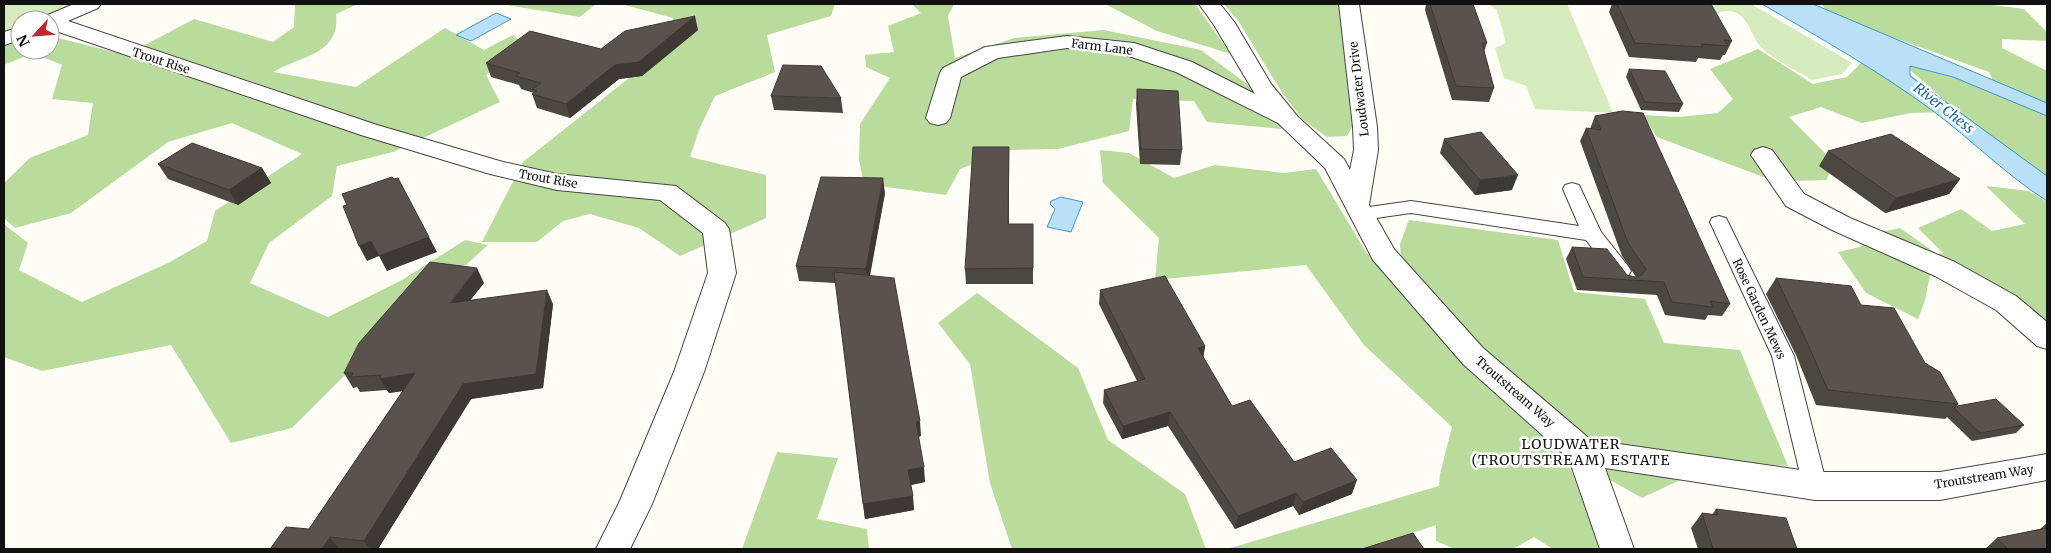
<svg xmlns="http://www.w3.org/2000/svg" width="2051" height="553" viewBox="0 0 2051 553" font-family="Merriweather,serif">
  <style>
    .green { fill: #d5ebbd }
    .forest { fill: #b9dc9c }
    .water { fill: #b9e0f7; stroke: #3f96cf }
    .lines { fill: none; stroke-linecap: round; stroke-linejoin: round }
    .lane-casing { stroke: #444; stroke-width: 2 }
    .street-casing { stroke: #444; stroke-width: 2 }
    .lane { fill: #fff; fill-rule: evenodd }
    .street { fill: #fff; fill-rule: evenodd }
    .wall { fill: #4d4742 }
    .shaded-wall { fill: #3f3936 }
    .building { fill: #5a524d; stroke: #3f3936 }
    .labels { text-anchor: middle; stroke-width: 5; stroke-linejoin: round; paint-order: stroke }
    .street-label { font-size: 12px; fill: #111; stroke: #fff }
    .water-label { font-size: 14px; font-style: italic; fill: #1768a6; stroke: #fff }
    .neighbourhood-label { font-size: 14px; letter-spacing: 1px; fill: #111; stroke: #fff }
  </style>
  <rect width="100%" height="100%" fill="#fffdf5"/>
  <!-- green -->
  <g class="green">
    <path d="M 4,4 L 76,4 L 35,20 L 20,20 L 20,26 L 4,32 Z"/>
    <path d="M 1488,4 L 1567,4 L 1613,113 L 1535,109 L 1526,86 L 1504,78 L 1495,48 L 1506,43 L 1497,10 Z"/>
    <path d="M 1699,4 L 1751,4 L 1852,63 L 1842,74 L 1812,80 C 1797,71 1779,62 1765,51 C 1748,38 1750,5 1720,12 L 1717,15 Z"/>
  </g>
  <!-- forest -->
  <g class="forest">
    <path d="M 295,4 L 358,4 L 336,14 C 341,55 299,56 273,72 L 356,87 L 445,28 L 484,50 L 513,35 L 525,46 L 486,75 L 500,102 L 393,152 L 337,166 L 332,196 L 269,243 L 250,283 L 328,317 L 402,280 L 465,240 L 488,245 L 368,352 L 292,428 L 231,443 L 171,345 L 42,371 L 4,357 L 4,224 L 28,243 L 19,270 L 82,302 L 168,263 L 207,241 L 215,211 L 302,154 L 232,123 L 168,142 L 71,213 L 15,228 L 4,218 L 4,183 L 30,158 L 88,135 L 93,103 L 52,99 L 62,65 L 33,53 L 4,65 L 4,43 L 20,37 L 20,50 L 50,50 L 50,36 L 126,55 L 194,19 L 273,42 L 294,27 Z"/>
    <path d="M 501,4 L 596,4 L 580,17 Z"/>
    <path d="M 621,4 L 835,4 L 831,16 L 767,35 L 775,72 L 715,96 L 699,130 L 690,157 L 766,175 L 766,218 L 680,256 L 639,228 L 590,214 L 563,221 L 537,242 L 482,242 L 523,162 L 662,52 L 673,18 Z"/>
    <path d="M 912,4 L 954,4 L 948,16 L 955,58 L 1014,38 L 1104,30 L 1201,50 L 1251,87 L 1282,129 L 1207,122 L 1194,101 L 1133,99 L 1129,131 L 1058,149 L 1008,150 L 960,169 L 946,195 L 864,184 L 859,160 L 860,124 L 890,78 L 866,67 L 865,55 L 894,52 L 888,26 L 921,13 Z"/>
    <path d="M 1101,4 L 1195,4 L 1231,54 L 1157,31 L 1107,5 Z"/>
    <path d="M 1224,4 L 1339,4 L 1353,125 L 1347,136 L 1327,137 L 1302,119 L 1281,91 L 1239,22 Z"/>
    <path d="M 1822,4 L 1985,4 L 2024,9 L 2047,32 L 2047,41 L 2002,39 L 2002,48 L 2047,71 L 2047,193 L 1898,59 L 1997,89 L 1989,72 L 1828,14 Z"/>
    <path d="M 1758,49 L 1813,84 L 1847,77 L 1867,57 L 1899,65 L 1955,112 L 1911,113 L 1862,123 L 1821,107 L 1789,117 L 1832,160 L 1827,180 L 1792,181 L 1766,178 L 1657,137 L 1643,115 L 1679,117 L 1718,113 L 1733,99 L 1710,69 Z"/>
    <path d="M 1100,150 L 1129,153 L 1174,178 L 1215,165 L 1284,173 L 1316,169 L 1366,252 L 1412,299 L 1401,258 L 1400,244 L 1409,220 L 1558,240 L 1574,292 L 1645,299 L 1664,343 L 1740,350 L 1788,466 L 1720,461 L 1642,498 L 1566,455 L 1600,549 L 1553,549 L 1534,537 L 1513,549 L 1455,549 L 1436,541 L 1436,525 L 1365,549 L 1227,549 L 1439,486 L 1440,474 L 1452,427 L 1364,345 L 1306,265 L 1155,280 L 1159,238 L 1103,183 Z"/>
    <path d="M 1986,186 L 2029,191 L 2047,202 L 2047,332 L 2012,303 L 1936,269 L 1930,275 L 1925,300 L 1918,319 L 1866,293 L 1838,252 L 1860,247 L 1876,233 L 1900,228 L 1937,254 L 1943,253 L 1918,228 L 1961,209 L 1992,231 L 2025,224 Z"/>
    <path d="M 977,293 L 1078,368 L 1108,440 L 1185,494 L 1206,549 L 1012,549 L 990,483 L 970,364 L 938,323 Z"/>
    <path d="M 777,452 L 838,458 L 817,519 L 867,529 L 869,549 L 742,549 Z"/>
  </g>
  <!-- water -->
  <g class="water">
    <path d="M 1762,4 L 1813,4 L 2047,103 L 2047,116 L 1953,77 L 1910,66 L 1910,76 L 2047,176 L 2047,201 C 2006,175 1972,140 1933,111 C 1879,71 1820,38 1762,4 Z"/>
    <path d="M 496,13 L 511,19 L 471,41 L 456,35 Z"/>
    <path d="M 1061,197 L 1083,202 L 1071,232 L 1047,227 L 1055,209 L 1050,204 L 1051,201 Z"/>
  </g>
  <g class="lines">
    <!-- lane casing -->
    <g class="lane-casing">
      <g id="lane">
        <path d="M 1572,183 L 1579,185 L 1601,232 L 1628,266 L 1631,271 L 1628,276 L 1621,278 L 1614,276 L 1586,240 L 1411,213 L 1362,220 L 1355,218 L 1353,214 L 1355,210 L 1362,208 L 1411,201 L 1579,226 L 1563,189 L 1565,185 Z"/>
        <path d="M 1719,216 L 1726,218 L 1728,222 L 1794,356 L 1827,486 L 1823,493 L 1815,496 L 1807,493 L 1803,486 L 1772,356 L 1710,222 L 1712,218 Z"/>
      </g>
    </g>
    <!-- street casing -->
    <g class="street-casing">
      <g id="street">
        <path d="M 74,4 L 101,4 L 98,8 L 68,21 L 377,125 L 503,162 L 557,174 L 676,186 L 725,223 L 729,229 L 736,273 L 704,372 L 652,504 L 630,549 L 596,549 L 619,503 L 674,372 L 708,273 L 703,233 L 660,200 L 557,190 L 490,174 L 361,135 L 50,29 L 50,20 L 40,20 L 43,17 Z"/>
        <path d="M 1199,4 L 1220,4 L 1235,23 L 1271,84 L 1298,117 L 1344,159 L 1350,170 L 1354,150 L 1353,127 L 1339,4 L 1359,4 L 1377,127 L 1378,150 L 1369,205 L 1394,249 L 1483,348 L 1591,440 L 1815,472 L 1940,472 L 2047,454 L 2047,480 L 1940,500 L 1815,500 L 1605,468 L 1634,549 L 1600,549 L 1569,459 L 1463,364 L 1373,260 L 1325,168 L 1278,123 L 1176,72 L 1123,54 L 1067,48 L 998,58 L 961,77 L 950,118 L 946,123 L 938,125 L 930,123 L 926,118 L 940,73 L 943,68 L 985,47 L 1067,36 L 1134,43 L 1192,62 L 1255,94 L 1214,25 Z"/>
        <path d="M 20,27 L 20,40 L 4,45 L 4,32 Z"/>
        <path d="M 1763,147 L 1772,150 L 1804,194 L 1850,218 L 1955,262 L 2016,296 L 2047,322 L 2047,349 L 2037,346 L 1996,310 L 1935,276 L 1832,230 L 1786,206 L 1751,155 L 1754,150 Z"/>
      </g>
    </g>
    <!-- lane -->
    <use href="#lane" class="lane"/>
    <!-- street -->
    <use href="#street" class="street"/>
  </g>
  <!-- wall -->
  <g class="wall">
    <path d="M 1426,4 L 1473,4 L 1487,43 L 1484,52 L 1494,88 L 1489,102 L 1452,100 L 1425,10 Z"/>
    <path d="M 1612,4 L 1705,4 L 1732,41 L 1725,55 L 1723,55 L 1720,60 L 1698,58 L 1696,62 L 1629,57 L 1609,12 Z"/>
    <path d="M 698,30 L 642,76 L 619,79 L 570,118 L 537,108 L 532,94 L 534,93 L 521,89 L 519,85 L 491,77 L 486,63 L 601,49 Z"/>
    <path d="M 1629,69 L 1683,104 L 1679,112 L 1641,110 L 1626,77 Z"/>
    <path d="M 1137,89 L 1182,150 L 1180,165 L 1140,164 L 1136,104 Z"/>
    <path d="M 771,96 L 841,98 L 843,113 L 774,110 Z"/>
    <path d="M 1595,116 L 1730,304 L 1722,316 L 1708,315 L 1705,320 L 1665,315 L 1657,295 L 1577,290 L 1566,259 L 1572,247 L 1627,275 L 1636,277 L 1622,256 L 1580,141 L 1586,128 L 1590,129 Z"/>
    <path d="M 1444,139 L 1512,190 L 1475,195 L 1440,153 Z"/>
    <path d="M 1009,147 L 1009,224 L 1033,224 L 1033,284 L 966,284 L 965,269 Z"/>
    <path d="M 1828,151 L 1960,179 L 1949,194 L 1885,213 L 1819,166 Z"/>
    <path d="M 158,164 L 262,168 L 271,183 L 238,205 L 168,179 Z"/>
    <path d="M 885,193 L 870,276 L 921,436 L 918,437 L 925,482 L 911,485 L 914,510 L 865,519 L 836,283 L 799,281 L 796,266 Z"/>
    <path d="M 1776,278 L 1861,305 L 1925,363 L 1958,404 L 1957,406 L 2024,425 L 2016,433 L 1972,441 L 1947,417 L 1945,419 L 1816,405 L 1796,355 L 1766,294 Z"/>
    <path d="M 484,283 L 470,300 L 553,304 L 543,388 L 471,399 L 378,549 L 270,549 L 309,529 L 403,391 L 389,393 L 387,390 L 360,392 L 357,387 L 353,388 L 344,373 Z"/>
    <path d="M 1100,290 L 1205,346 L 1203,358 L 1232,406 L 1294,462 L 1352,494 L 1299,515 L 1293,506 L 1235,529 L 1168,426 L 1122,439 L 1103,403 L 1104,390 L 1137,381 L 1099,304 Z"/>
    <path d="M 1716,509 L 1797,549 L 1698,549 L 1691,528 L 1702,513 L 1712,515 Z"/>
    <path d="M 2047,523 L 2047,549 L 1985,549 L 1997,538 L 2040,529 Z"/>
  </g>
  <!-- shaded-wall -->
  <g class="shaded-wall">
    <path d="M 695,16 L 698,30 L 642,76 L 619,79 L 570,118 L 566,104 L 615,65 Z"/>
    <path d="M 262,168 L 271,183 L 238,205 L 229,190 Z"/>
    <path d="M 1518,175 L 1512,190 L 1475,195 L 1480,180 Z"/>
    <path d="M 883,178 L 885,193 L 868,284 L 866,269 Z"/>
    <path d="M 1960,179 L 1949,194 L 1885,213 L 1896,198 Z"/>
    <path d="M 429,237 L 437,252 L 387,271 L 379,256 L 367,261 L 359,246 L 371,241 Z"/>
    <path d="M 477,268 L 484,283 L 457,317 L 450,303 Z"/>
    <path d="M 547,290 L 553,304 L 543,388 L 471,399 L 378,549 L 370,549 L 364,541 L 463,384 Z"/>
    <path d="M 1205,346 L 1203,360 L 1198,348 Z"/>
    <path d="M 415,373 L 423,388 L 389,393 L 380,379 Z"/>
    <path d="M 1170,412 L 1168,426 L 1122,439 L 1123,426 Z"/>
    <path d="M 920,421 L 921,436 L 917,437 L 916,422 Z"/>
    <path d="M 924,467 L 925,482 L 910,485 L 908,470 Z"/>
    <path d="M 1357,480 L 1352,494 L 1299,515 L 1303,502 Z"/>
    <path d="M 1296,493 L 1293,506 L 1235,529 L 1238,516 Z"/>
    <path d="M 913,496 L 914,510 L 865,519 L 863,504 Z"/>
    <path d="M 330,537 L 339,549 L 322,549 Z"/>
  </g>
  <!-- building -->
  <g class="building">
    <path d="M 1430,4 L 1473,4 L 1487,43 L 1482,43 L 1494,88 L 1456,86 Z"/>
    <path d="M 1617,4 L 1711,4 L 1732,41 L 1724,40 L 1728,46 L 1701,44 L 1703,47 L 1635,43 Z"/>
    <path d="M 695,16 L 639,62 L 615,65 L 566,104 L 532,94 L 537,91 L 533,89 L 541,83 L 516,76 L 520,73 L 486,63 L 530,31 L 601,49 L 625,31 Z"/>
    <path d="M 783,65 L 821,66 L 841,98 L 771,96 Z"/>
    <path d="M 1629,69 L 1665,71 L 1683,104 L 1645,102 Z"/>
    <path d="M 1137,89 L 1178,91 L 1182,150 L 1141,149 Z"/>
    <path d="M 1622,111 L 1643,113 L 1730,304 L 1710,301 L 1713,307 L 1672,302 L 1664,282 L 1583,277 L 1572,247 L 1607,249 L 1627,275 L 1635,277 L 1642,275 L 1646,269 L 1628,243 L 1586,128 L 1601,130 L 1595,116 Z"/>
    <path d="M 1481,132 L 1518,175 L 1480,180 L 1444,139 Z"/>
    <path d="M 1891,134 L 1960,179 L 1896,198 L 1828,151 Z"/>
    <path d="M 192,143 L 262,168 L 229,190 L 158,164 Z"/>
    <path d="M 973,147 L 1009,147 L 1008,224 L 1033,224 L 1033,268 L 965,269 Z"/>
    <path d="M 392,177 L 394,179 L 398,178 L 429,237 L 379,256 L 371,241 L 359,246 L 343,206 L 347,205 L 342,194 Z"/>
    <path d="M 821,177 L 883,178 L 866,269 L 796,266 Z"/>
    <path d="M 430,262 L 477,268 L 450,303 L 547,290 L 536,374 L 463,384 L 364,541 L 330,537 L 322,549 L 270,549 L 286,527 L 309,529 L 415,373 L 380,379 L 381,375 L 351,377 L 353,373 L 344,373 L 359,343 Z"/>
    <path d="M 834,272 L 894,278 L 920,421 L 916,422 L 924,467 L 908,470 L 913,496 L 863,504 Z"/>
    <path d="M 1165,276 L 1205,346 L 1198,348 L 1232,406 L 1250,400 L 1294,462 L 1331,448 L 1357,480 L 1303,502 L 1296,493 L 1238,516 L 1170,412 L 1123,426 L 1104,390 L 1145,379 L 1100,290 Z"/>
    <path d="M 1776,278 L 1851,286 L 1861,305 L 1894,308 L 1925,363 L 1940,372 L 1958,404 L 1828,390 L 1806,340 Z"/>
    <path d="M 1996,399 L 2024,425 L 1980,433 L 1954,408 L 1957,406 Z"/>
    <path d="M 1716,509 L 1786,518 L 1797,549 L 1713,549 L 1702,513 L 1718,515 Z"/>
    <path d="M 2047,528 L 2047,549 L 2008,549 L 1997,538 Z"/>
    <path d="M 1413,533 L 1424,549 L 1362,549 Z"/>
  </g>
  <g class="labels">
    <!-- street labels -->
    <g class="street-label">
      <text transform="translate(1102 47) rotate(7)" y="4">Farm Lane</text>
      <text transform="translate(161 61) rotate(18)" y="4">Trout Rise</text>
      <text transform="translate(1359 89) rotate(-97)" y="4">Loudwater Drive</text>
      <text transform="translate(548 179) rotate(10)" y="4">Trout Rise</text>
      <text transform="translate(1759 309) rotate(65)" y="4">Rose Garden Mews</text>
      <text transform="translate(1515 392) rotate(41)" y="4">Troutstream Way</text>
      <text transform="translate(1984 477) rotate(-9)" y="4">Troutstream Way</text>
    </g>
    <!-- water labels -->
    <g class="water-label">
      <text transform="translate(1944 108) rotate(38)" y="5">River Chess</text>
    </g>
    <!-- neighbourhood labels -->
    <g class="neighbourhood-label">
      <text x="1571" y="449">LOUDWATER<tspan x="1571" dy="16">(TROUTSTREAM) ESTATE</tspan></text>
    </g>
  </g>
  <!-- border -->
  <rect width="2051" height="553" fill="none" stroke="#111111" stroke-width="10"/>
  <!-- north arrow -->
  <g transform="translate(35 35) rotate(244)"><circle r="24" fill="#ffffff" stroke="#a0a0a0"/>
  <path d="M0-4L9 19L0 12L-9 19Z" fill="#c4262e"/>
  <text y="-8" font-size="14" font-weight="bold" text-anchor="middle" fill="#111111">N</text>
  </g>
</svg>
